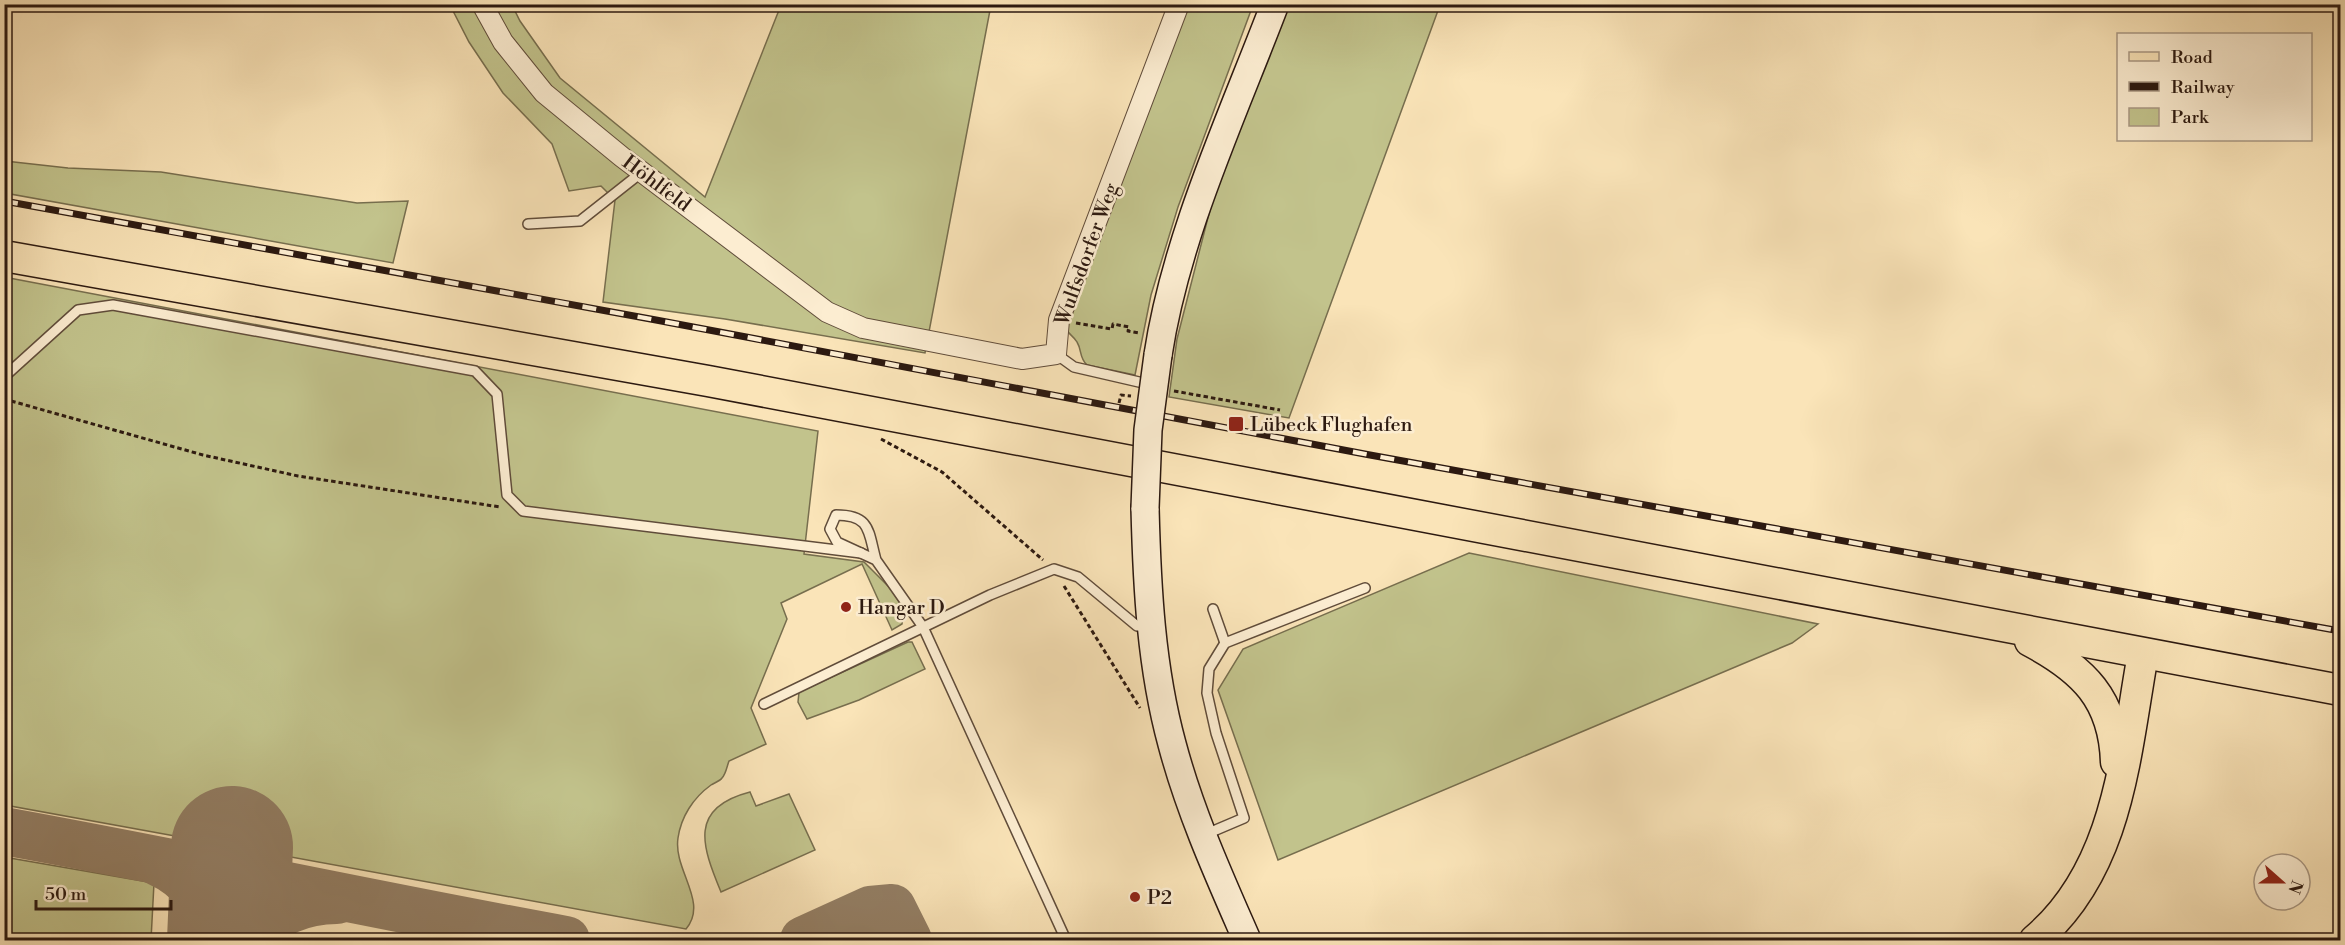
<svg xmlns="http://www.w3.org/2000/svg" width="2345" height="945" viewBox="0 0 2345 945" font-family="'Libre Bodoni',serif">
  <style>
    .green { fill: #c2c38c; stroke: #776e4e; stroke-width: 1.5 }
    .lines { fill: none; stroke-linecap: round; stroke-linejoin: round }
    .taxiway { stroke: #937e64; stroke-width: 48 }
    .runway { stroke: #937e64; stroke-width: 122 }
    .lane-casing { stroke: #604c3a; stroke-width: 12 }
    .street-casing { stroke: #604c3a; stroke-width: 22 }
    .secondary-casing { stroke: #2c1910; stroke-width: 30 }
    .primary-casing { stroke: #2c1910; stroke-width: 33 }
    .path { stroke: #2c1910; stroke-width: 3; stroke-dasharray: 4.5 3; stroke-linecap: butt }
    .lane { stroke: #fcedd1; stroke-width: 9 }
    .street { stroke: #fcedd1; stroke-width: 20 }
    .secondary { stroke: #fcedd1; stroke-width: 27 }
    .primary { stroke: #fae4b8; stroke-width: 30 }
    .rail-casing { stroke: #2c1910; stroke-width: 7 }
    .rail { stroke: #fcedd1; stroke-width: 4.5; stroke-dasharray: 14; stroke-linecap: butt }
    .secondary-bridge-casing { stroke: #2c1910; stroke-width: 30; stroke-linecap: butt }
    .secondary-bridge { stroke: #fcedd1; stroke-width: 27 }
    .poi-dot { fill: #8f2418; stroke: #fcedd1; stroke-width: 2 }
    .labels { text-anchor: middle; stroke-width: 5; stroke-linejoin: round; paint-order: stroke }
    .street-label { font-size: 20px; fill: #2c1910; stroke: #fcedd1 }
    .poi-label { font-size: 20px; fill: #2c1910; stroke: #fcedd1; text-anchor: start }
  </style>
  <rect width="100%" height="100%" fill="#fae4b8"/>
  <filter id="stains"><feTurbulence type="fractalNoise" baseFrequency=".00333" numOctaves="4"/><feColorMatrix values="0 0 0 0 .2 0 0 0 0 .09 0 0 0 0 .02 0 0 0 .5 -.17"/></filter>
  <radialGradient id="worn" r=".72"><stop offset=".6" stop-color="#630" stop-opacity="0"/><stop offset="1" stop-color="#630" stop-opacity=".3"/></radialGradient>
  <!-- green -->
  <g class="green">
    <path d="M 450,5 L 512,5 L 520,21 L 560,78 L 705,197 L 781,5 L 991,5 L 925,353 L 725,319 L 603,302 L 615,200 L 601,186 L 569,191 L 552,144 L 503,93 L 469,42 Z"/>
    <path d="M 1188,5 L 1253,5 L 1178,207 L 1151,295 L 1135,375 L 1087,365 C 1079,358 1082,350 1077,342 C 1073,335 1067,334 1065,326 Z"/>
    <path d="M 1288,5 L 1440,5 L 1289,418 L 1169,397 L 1177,339 L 1214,194 Z"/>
    <path d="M 5,161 L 68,168 L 161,172 L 357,203 L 408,201 L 393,263 L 5,193 Z"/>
    <path d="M 4,277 L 818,431 L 804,554 L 864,562 L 891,589 L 904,609 L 902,624 L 892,630 L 862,564 L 781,603 L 787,619 L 751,708 L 766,744 L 729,761 C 727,766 726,774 722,778 C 720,781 714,783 711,785 C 693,798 681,817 678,838 C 673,870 709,902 686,929 L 5,805 Z"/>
    <path d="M 1469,553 L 1818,624 L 1792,643 L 1278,860 L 1218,690 L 1243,649 Z"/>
    <path d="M 908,642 L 912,642 L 925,669 L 859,700 L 807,719 L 798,702 L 799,692 Z"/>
    <path d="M 750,792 L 756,806 L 789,794 L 815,850 L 721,892 C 702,846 688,808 750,792 Z"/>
    <path d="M 4,857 L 154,883 L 151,940 L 5,940 Z"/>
  </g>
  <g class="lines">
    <!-- taxiway -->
    <g class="taxiway">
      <path d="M 4,831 C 192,865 378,906 566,940"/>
      <path d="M 158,862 C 194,878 209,905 221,940"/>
      <path d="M 250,940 C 271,913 303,900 337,900"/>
      <path d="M 804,940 L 870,910 L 892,908 L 908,940"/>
    </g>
    <!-- runway -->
    <path class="runway" d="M 228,940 L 232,847"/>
    <!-- lane casing -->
    <g class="lane-casing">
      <g id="lane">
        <path d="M 528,224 L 580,221 L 642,172"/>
        <path d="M 1056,354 L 1074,367 L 1152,385"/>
        <path d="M 4,377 L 78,310 L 113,305 L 475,371 L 497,394 L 507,495 L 523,511 L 861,553"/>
        <path d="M 876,560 C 868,531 871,515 836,515 L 830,529 L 837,542 L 876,560 L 923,627 L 1066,940"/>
        <path d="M 1213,609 L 1225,643"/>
        <path d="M 764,704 L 990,595 L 1054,569 L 1078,577 L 1137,626 L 1148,626"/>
        <path d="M 1204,835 L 1244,818 L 1216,733 L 1207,693 L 1209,669 L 1225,643 L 1365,588"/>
      </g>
    </g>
    <!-- street casing -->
    <g class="street-casing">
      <path id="street" d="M 482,4 L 503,42 L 544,93 L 622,157 L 827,312 L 863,328 L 1022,359 L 1056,354 L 1059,320 L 1179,4"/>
    </g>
    <!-- secondary casing -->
    <g class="secondary-casing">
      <g id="secondary">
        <path d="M 1158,355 C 1176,236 1232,117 1275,4"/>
        <path d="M 1145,508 C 1147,587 1151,667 1172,744 C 1190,812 1219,876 1247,940"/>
      </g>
    </g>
    <!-- primary casing -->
    <g class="primary-casing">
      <g id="primary">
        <path d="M 4,256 L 708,381 L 2340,690"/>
        <path d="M 2030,641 C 2083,669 2114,699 2116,762"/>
        <path d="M 2035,940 C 2119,869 2125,755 2143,654"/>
      </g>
    </g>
    <!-- path -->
    <g class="path">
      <path d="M 1076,323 L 1112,329 L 1113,324 L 1129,327 L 1128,331 L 1139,333"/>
      <path d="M 1174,391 L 1280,410"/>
      <path d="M 4,399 L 203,455 L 298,476 L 500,507"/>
      <path d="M 1119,403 L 1121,395 L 1131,396"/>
      <path d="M 881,439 L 942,472 L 1043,560"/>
      <path d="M 1064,586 L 1140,708"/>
    </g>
    <!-- lane -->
    <use href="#lane" class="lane"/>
    <!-- street -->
    <use href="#street" class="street"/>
    <!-- secondary -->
    <use href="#secondary" class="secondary"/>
    <!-- primary -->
    <use href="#primary" class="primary"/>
    <!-- rail casing -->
    <g class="rail-casing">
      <path id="rail" d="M 4,201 L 656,320 L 1370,455 L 2340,631"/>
    </g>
    <!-- rail -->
    <use href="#rail" class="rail"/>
    <!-- secondary-bridge casing -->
    <g class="secondary-bridge-casing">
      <path id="secondary-bridge" d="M 1145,508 L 1148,430 L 1158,355"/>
    </g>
    <!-- secondary-bridge -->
    <use href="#secondary-bridge" class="secondary-bridge"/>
  </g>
  <!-- markers -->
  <g class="poi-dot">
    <rect x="1228" y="416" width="16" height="16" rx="3"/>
    <circle cx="846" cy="607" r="6"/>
    <circle cx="1135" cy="897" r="6"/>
  </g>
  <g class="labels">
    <!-- street labels -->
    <g class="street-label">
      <text transform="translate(657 183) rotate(37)" y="7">Höhlfeld</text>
      <text transform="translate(1086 254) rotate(-70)" y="7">Wulfsdorfer Weg</text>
    </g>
    <!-- poi labels -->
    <g class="poi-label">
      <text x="1250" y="431">Lübeck Flughafen</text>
      <text x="858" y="614">Hangar D</text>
      <text x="1147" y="904">P2</text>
    </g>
  </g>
  <!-- margin -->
  <rect width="2345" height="945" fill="none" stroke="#fae4b8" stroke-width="24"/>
  <rect x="6" y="6" width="2333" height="933" fill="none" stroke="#2c1910" stroke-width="3"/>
  <rect x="12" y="12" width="2321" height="921" fill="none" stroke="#2c1910" stroke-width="1.5"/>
  <!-- legend -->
  <rect x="2117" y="33" width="195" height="108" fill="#fcedd1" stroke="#a99884" stroke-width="1.5"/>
  <rect x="2129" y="52" width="30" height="9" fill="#fae4b8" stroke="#a99884" stroke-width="1.5"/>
  <text x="2171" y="63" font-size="18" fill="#2c1910">Road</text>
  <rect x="2129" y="82" width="30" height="9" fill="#2c1910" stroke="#a99884" stroke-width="1.5"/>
  <text x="2171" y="93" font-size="18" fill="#2c1910">Railway</text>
  <rect x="2129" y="108" width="30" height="18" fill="#c2c38c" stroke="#a99884" stroke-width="1.5"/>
  <text x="2171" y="123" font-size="18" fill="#2c1910">Park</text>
  <!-- north arrow -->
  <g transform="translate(2282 882) rotate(111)"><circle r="28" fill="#fcedd1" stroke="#a99884" stroke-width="1.5"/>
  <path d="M0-4.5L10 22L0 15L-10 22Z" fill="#8f2418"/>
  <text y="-9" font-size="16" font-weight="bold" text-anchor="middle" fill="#2c1910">N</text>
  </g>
  <!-- scale -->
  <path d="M36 900v9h135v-9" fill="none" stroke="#2c1910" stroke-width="3"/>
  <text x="45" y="900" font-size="18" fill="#2c1910" stroke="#fcedd1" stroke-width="4.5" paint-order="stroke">50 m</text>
  <rect width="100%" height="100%" filter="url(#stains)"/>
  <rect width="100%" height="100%" fill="url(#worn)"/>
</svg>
